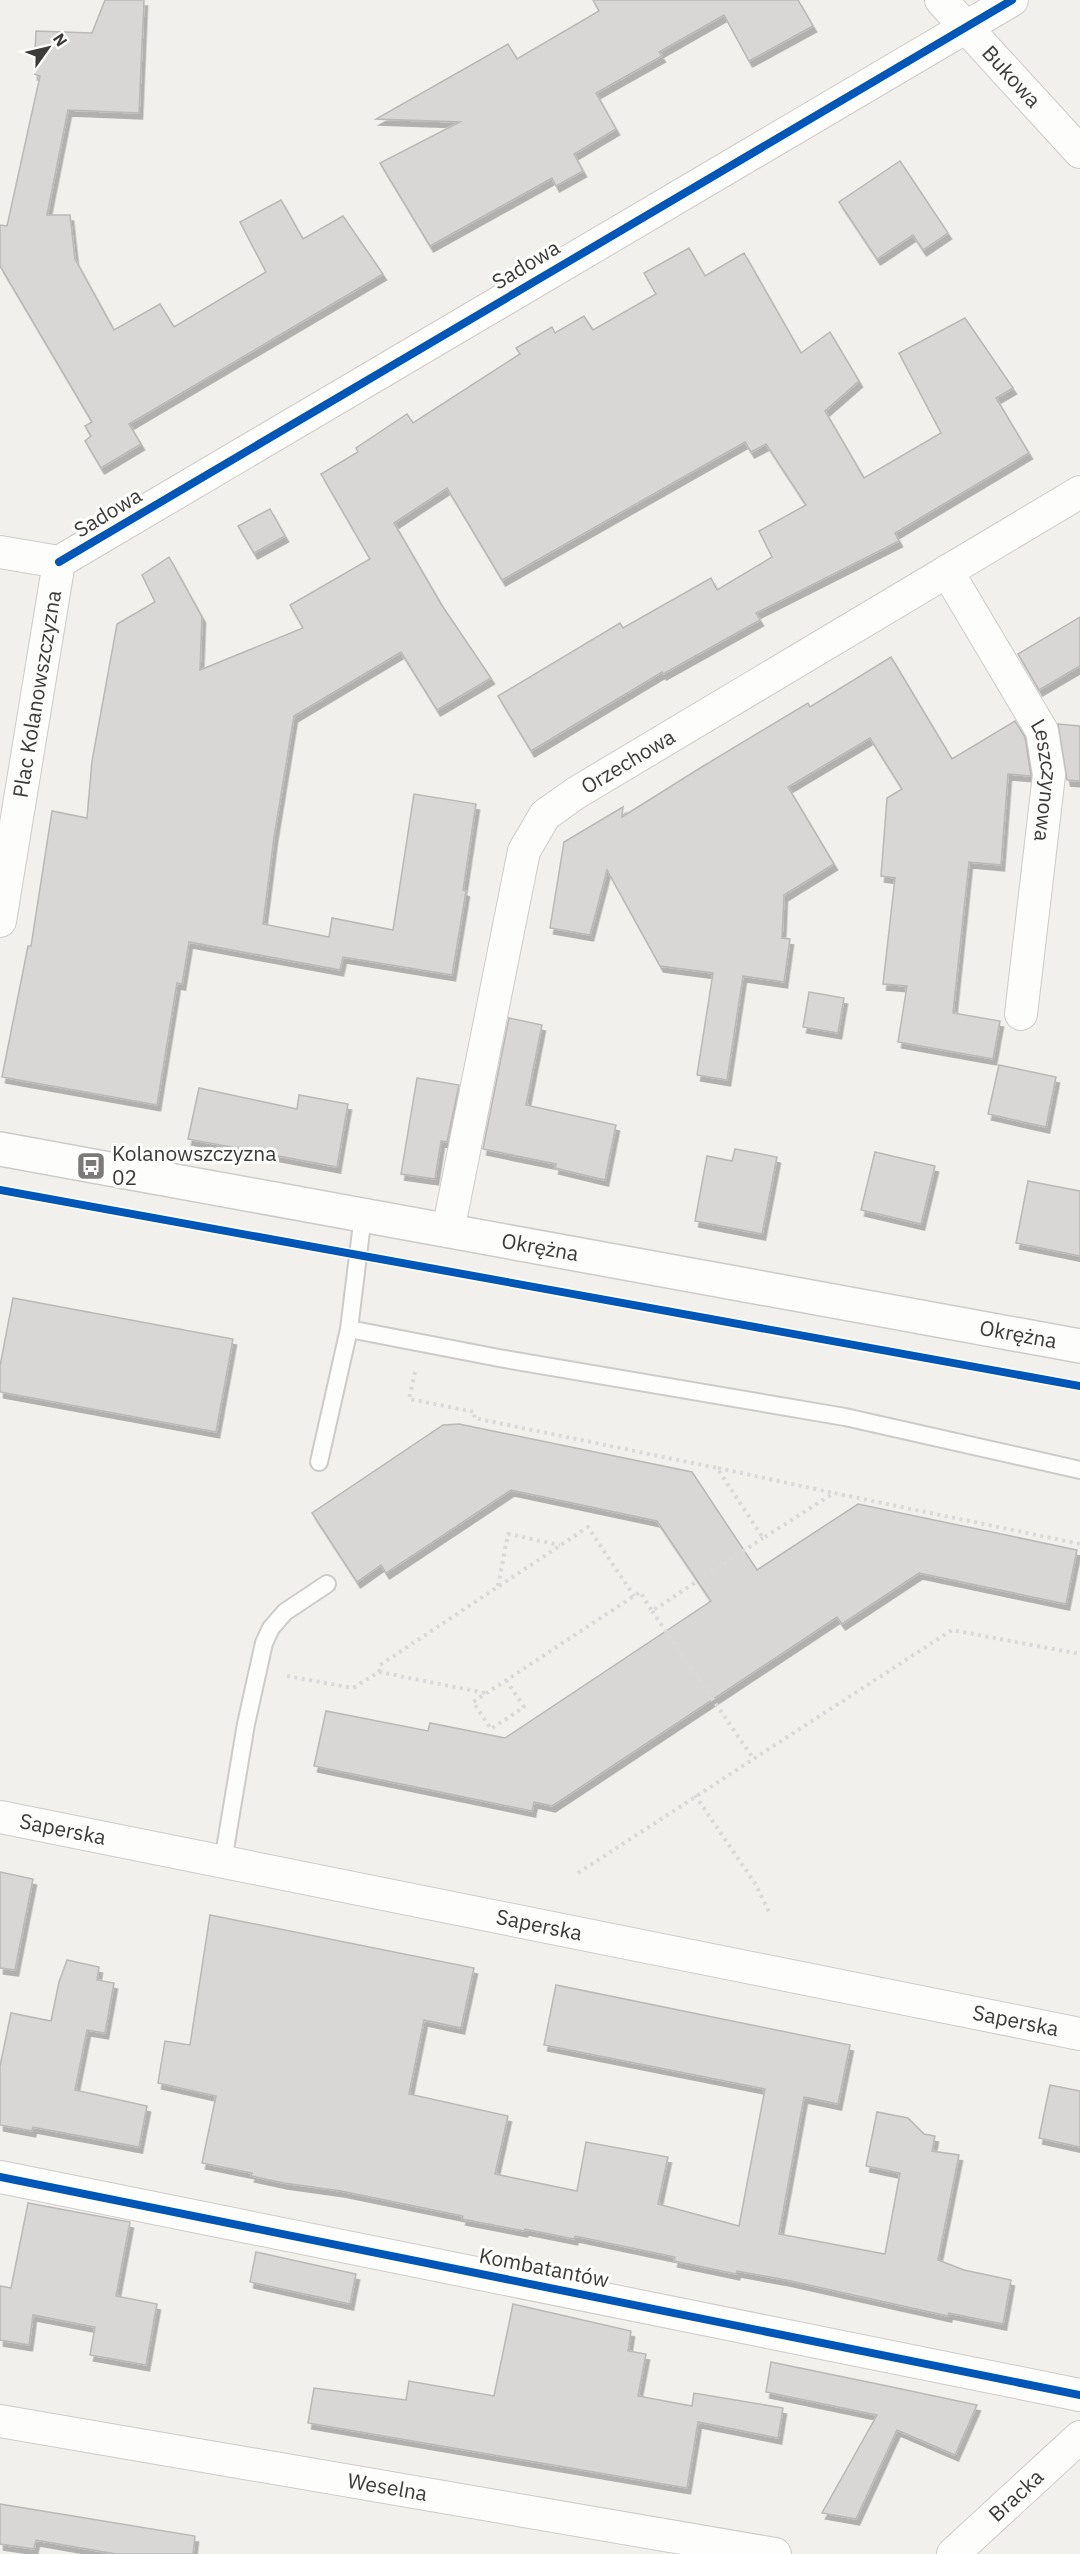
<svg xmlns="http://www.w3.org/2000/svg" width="1080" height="2554" viewBox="0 0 1080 2554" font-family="'IBM Plex Sans',sans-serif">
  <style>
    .building { fill: #d8d7d5; stroke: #bab8b6; stroke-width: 1.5; filter: url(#shadow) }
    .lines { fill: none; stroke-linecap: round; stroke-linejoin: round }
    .service-casing { stroke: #cdcbc9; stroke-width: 20 }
    .minor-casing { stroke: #cdcbc9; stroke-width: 34 }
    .tertiary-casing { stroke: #cdcbc9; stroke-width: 36 }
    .path { stroke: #d9d9d9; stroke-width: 4; stroke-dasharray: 3 4.5; stroke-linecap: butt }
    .service { stroke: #fdfdfc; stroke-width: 16 }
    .minor { stroke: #fdfdfc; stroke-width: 32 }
    .tertiary { stroke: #fdfdfc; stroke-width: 33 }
    .cycleway-casing { stroke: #fffffd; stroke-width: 11 }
    .cycleway { stroke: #0057b8; stroke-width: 8 }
    .labels { text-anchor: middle; stroke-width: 6; stroke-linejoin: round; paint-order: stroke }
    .street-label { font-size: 21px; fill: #3c3b39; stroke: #fffffd }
    .poi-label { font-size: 21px; fill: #3c3b39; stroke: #fffffd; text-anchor: start }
  </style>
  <defs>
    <filter id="shadow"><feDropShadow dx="3.5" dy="6" stdDeviation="0" flood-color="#0004"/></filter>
  </defs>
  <rect width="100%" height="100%" fill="#f2f0ed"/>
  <!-- building -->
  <g class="building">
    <path d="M 105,0 L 144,0 L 139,113 L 68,110 L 47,215 L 70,215 L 75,259 L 114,330 L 160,304 L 174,327 L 266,272 L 240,222 L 281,200 L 303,239 L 343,216 L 383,274 L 129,424 L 141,444 L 101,468 L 85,441 L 91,436 L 85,426 L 92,422 L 0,266 L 0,225 L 7,226 L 40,76 L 34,74 L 36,31 L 92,33 Z"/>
    <path d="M 593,0 L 798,0 L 813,26 L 749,61 L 724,15 L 659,52 L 662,56 L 596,93 L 616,129 L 574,154 L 583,171 L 556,186 L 552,178 L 430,246 L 380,163 L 460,122 L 376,119 L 508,44 L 517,59 L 599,11 Z"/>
    <path d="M 900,161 L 948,233 L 923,250 L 913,235 L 877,259 L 839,202 Z"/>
    <path d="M 689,248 L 705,276 L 744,253 L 801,353 L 830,332 L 859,381 L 825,411 L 864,478 L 941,433 L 899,353 L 965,318 L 1013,388 L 996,398 L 1029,453 L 895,533 L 899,541 L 756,613 L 760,620 L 663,674 L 662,672 L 531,751 L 498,696 L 620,623 L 623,628 L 711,578 L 717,590 L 772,557 L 759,531 L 806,505 L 766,444 L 751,452 L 745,442 L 502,580 L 447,488 L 394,523 L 441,604 L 491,678 L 437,710 L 401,652 L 294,716 L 274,837 L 263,924 L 329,937 L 332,918 L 393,930 L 414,794 L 476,804 L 463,890 L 466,891 L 452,975 L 343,957 L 340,970 L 189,942 L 182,984 L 177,983 L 157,1105 L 2,1077 L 28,946 L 31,946 L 52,811 L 87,818 L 92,761 L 117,624 L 155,602 L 142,575 L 169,557 L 202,617 L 200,670 L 303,628 L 290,605 L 370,559 L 321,474 L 358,452 L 356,448 L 407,414 L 413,423 L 520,354 L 516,348 L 552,327 L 555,333 L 584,316 L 593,330 L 656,294 L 644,273 Z"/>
    <path d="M 270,509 L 285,536 L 254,553 L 238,526 Z"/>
    <path d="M 1080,617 L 1080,666 L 1039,690 L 1018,654 Z"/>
    <path d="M 891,657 L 952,759 L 1015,721 L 1025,737 L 1031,776 L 1008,774 L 1001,865 L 969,862 L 953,1013 L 1000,1021 L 993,1059 L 898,1042 L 907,986 L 883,984 L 895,878 L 881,876 L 887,798 L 902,789 L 870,738 L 788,787 L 834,864 L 784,895 L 782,938 L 790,939 L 784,982 L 743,976 L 727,1080 L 697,1075 L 713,973 L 660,966 L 607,870 L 590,935 L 550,928 L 564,842 L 623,807 L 622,817 L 705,765 L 808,703 L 810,707 Z"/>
    <path d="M 1058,724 L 1080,726 L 1080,781 L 1067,780 Z"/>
    <path d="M 809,992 L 844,998 L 838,1033 L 803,1027 Z"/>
    <path d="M 509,1018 L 542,1025 L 526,1105 L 616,1125 L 605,1180 L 555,1168 L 556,1164 L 483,1149 Z"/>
    <path d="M 999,1065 L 1056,1077 L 1046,1127 L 988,1114 Z"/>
    <path d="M 417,1078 L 459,1085 L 447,1142 L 441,1141 L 435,1179 L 401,1174 Z"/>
    <path d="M 199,1088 L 297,1109 L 299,1095 L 348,1104 L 337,1167 L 188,1139 Z"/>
    <path d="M 735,1149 L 777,1157 L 762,1234 L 695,1221 L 707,1156 L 732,1161 Z"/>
    <path d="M 875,1152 L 935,1166 L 921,1224 L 861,1210 Z"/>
    <path d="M 1028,1181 L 1080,1191 L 1080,1256 L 1016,1243 Z"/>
    <path d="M 13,1298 L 233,1339 L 216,1432 L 0,1392 L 0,1366 Z"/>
    <path d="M 459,1424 L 692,1472 L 757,1570 L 858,1504 L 1077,1550 L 1066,1604 L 919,1573 L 842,1624 L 837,1617 L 552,1806 L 534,1802 L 532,1811 L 314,1766 L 326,1711 L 428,1731 L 430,1723 L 505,1738 L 711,1601 L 657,1521 L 511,1490 L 386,1573 L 381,1565 L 357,1582 L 312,1513 L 443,1425 Z"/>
    <path d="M 0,1872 L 33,1879 L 15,1970 L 0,1968 Z"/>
    <path d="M 210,1915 L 474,1968 L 461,2028 L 424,2020 L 409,2094 L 508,2116 L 495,2174 L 577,2191 L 586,2142 L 668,2157 L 658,2204 L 739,2226 L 765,2089 L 544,2045 L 556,1985 L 850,2045 L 838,2104 L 804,2097 L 779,2234 L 885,2254 L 900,2173 L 866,2166 L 877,2112 L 908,2118 L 924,2134 L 935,2136 L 932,2151 L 959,2155 L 938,2260 L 964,2270 L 1011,2280 L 1003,2324 L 949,2313 L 948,2316 L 786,2280 L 737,2271 L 736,2274 L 674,2261 L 675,2257 L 575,2236 L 574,2239 L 525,2229 L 524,2231 L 462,2219 L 463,2216 L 341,2191 L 284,2183 L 251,2176 L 252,2173 L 202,2163 L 216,2096 L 158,2083 L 165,2041 L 190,2045 Z"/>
    <path d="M 67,1960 L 99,1967 L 97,1980 L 114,1983 L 105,2033 L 87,2030 L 75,2090 L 147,2106 L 139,2147 L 33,2127 L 32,2131 L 0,2125 L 0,2066 L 11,2013 L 51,2021 L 59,1982 Z"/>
    <path d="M 1050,2085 L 1080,2091 L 1080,2147 L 1039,2138 Z"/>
    <path d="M 28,2203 L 130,2222 L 116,2296 L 157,2304 L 146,2365 L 90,2355 L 95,2327 L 33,2315 L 29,2345 L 0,2340 L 0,2286 L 11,2288 Z"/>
    <path d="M 256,2252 L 356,2274 L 350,2304 L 250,2282 Z"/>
    <path d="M 513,2304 L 631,2331 L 628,2351 L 646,2354 L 638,2396 L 692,2406 L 694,2393 L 783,2408 L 778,2438 L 698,2422 L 687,2488 L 308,2423 L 314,2388 L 406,2400 L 409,2381 L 494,2396 Z"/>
    <path d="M 771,2362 L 892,2387 L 977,2405 L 955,2455 L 897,2430 L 856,2519 L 822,2513 L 877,2415 L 766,2392 Z"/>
    <path d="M 0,2504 L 195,2536 L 193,2554 L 116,2554 L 36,2540 L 34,2549 L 0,2544 Z"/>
  </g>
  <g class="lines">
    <!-- service casing -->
    <g class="service-casing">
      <g id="service">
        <path d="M 363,1215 L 349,1329 L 499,1358 L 845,1417 L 1080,1470"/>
        <path d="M 319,1462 L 349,1329"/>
        <path d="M 223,1861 L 246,1724 L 264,1643 L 271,1628 L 285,1612 L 327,1584"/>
      </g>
    </g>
    <!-- minor casing -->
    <g class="minor-casing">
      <g id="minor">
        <path id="s1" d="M 941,0 L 1080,152"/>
        <path d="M 0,552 L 59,562"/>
        <path d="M 59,562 L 1012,0"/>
        <path id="s2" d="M 947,571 L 1042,731 L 1049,775 L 1021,1014"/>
        <path id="s3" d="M 0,921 L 59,562"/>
        <path id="s4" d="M 448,1231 L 524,851 L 545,815 L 576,793 L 1080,492"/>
        <path id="s5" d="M 0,1817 L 1080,2034"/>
        <path d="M 0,2177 L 1080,2395"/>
        <path id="s6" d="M 0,2421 L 775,2554"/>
        <path id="s7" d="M 953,2554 L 1080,2437"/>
      </g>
    </g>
    <!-- tertiary casing -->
    <g class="tertiary-casing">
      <g id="tertiary">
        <path id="s8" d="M 0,1149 L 1080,1346"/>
      </g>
    </g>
    <!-- path -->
    <g class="path">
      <path d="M 415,1372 L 409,1399 L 475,1412 L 474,1418 L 717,1468 L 763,1538 L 834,1493 L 1080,1544"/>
      <path d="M 718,1468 L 834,1493"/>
      <path d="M 498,1586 L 508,1534 L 560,1545"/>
      <path d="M 652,1611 L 753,1758"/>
      <path d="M 379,1672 L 380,1665 L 588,1527 L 634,1596"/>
      <path d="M 287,1676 L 353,1688 L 379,1672 L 485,1693"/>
      <path d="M 506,1680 L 524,1707 L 491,1729 L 473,1702 L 640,1592 L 652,1611 L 763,1538"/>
      <path d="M 695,1795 L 756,1885 L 769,1912"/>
      <path d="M 578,1873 L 952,1630 L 1080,1654"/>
    </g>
    <!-- service -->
    <use href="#service" class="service"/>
    <!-- minor -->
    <use href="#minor" class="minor"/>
    <!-- tertiary -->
    <use href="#tertiary" class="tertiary"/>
    <!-- cycleway casing -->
    <g class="cycleway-casing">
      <g id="cycleway">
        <path d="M 59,562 L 1012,0"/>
        <path d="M 0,1190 L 1080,1386"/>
        <path d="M 0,2177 L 1080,2395"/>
      </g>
    </g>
    <!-- cycleway -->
    <use href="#cycleway" class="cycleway"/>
  </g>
  <!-- icons -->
  <defs>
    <g id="bus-square" transform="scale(1.5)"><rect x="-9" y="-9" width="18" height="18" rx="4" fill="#7c7a78" stroke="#fffffd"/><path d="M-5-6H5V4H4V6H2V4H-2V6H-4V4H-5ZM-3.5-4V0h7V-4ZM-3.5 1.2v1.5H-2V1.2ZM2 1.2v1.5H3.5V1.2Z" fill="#fff"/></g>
  </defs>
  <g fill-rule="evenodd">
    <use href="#bus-square" x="91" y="1166"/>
  </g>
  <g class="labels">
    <!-- street labels -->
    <g class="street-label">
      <text dy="7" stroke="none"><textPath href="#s1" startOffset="104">Bukowa</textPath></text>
      <text transform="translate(526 265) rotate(-31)" y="7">Sadowa</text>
      <text transform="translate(108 513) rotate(-31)" y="7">Sadowa</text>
      <text dy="7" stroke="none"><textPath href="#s3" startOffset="230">Plac Kolanowszczyzna</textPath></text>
      <text dy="7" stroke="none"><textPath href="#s4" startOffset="528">Orzechowa</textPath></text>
      <text dy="7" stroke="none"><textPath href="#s2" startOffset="236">Leszczynowa</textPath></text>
      <text dy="7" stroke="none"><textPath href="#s8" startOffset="549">Okrężna</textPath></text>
      <text dy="7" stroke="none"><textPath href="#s8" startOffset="1035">Okrężna</textPath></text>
      <text dy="7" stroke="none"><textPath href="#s5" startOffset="64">Saperska</textPath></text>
      <text dy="7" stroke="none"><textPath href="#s5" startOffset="550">Saperska</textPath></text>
      <text dy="7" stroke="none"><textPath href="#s5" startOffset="1036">Saperska</textPath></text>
      <text transform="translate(544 2268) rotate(11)" y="7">Kombatantów</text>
      <text dy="7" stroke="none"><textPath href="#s6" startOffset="393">Weselna</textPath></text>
      <text dy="7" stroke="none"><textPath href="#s7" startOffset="86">Bracka</textPath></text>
    </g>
    <!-- poi labels -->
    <g class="poi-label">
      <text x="112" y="1161">Kolanowszczyzna<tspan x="112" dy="24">02</tspan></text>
    </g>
  </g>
  <!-- north arrow -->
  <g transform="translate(48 48) rotate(56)" stroke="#fffffd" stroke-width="4.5" paint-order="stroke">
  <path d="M0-4.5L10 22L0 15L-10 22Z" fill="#3c3b39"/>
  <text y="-9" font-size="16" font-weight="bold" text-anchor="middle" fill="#3c3b39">N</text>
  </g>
</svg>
